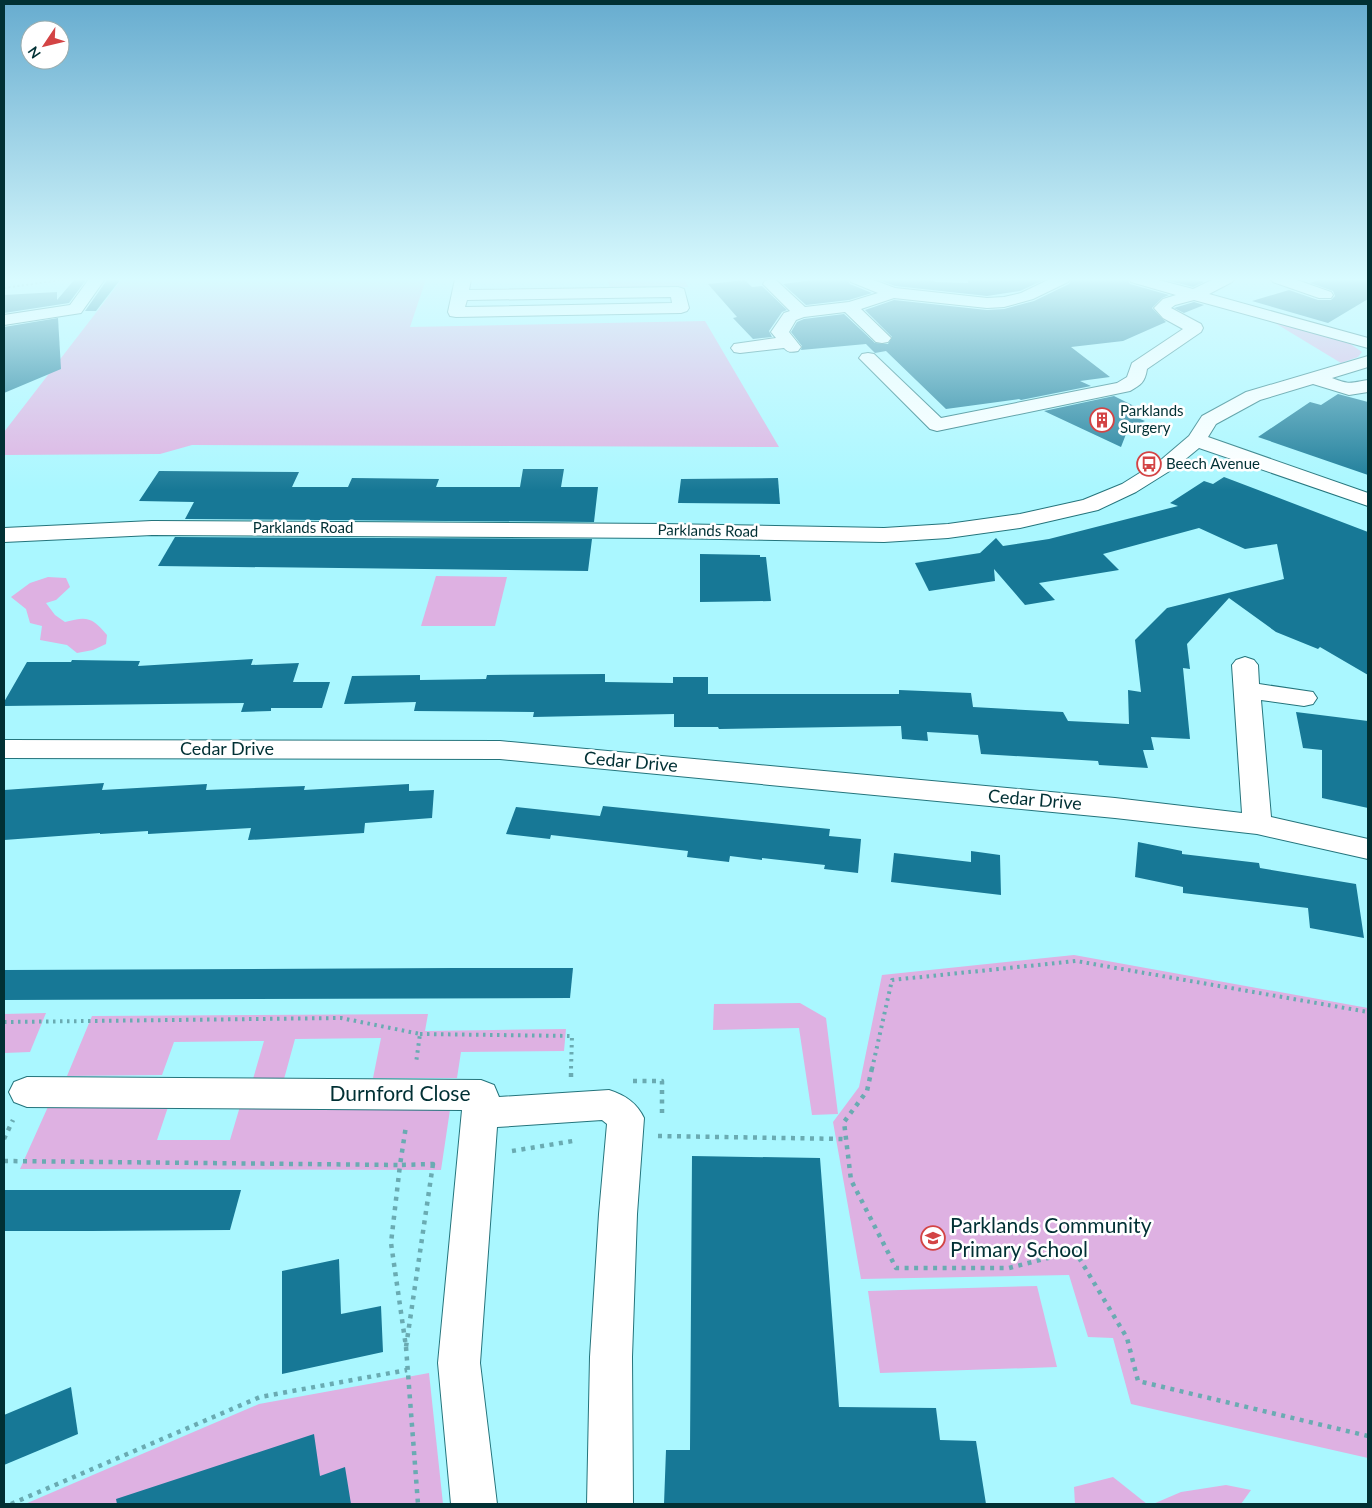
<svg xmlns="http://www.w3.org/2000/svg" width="1372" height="1508" viewBox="0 0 1372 1508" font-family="Lato,sans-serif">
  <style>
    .green { fill: #deb1e2 }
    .building { fill: #177896 }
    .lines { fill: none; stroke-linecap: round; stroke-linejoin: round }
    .minor-casing { stroke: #24747c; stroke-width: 2 }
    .path-far2 { stroke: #6aabb2; stroke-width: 2; stroke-dasharray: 2 2.5; stroke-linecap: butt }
    .path-far1 { stroke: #6aabb2; stroke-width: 4; stroke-dasharray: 2.5 4.5; stroke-linecap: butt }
    .path { stroke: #6aabb2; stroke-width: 4.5; stroke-dasharray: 4 5.5; stroke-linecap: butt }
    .minor { fill: #fff; fill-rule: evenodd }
    .labels { text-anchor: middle; stroke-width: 5; stroke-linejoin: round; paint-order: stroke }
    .far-poi-label { font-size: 15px; fill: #013034; stroke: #fff; text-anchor: start }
    .far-street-label { font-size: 15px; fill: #013034; stroke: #fff }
    .street-label { font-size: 18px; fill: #013034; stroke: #fff }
    .near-street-label { font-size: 21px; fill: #013034; stroke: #fff }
    .near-poi-label { font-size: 21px; fill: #013034; stroke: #fff; text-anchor: start }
  </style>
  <rect width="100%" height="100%" fill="#aaf7ff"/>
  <!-- green -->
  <g class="green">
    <path d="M 122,279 L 426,279 L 410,327 L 705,321 L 779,447 L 192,445 L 160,454 L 4,455 L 4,432 Z"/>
    <path d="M 608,279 L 685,279 L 688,287 L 610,288 Z"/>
    <path d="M 1270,320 L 1349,343 L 1362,352 L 1358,357 L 1341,363 Z"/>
    <path d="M 436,576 L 507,577 L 495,626 L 421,626 Z"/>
    <path d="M 48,577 L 66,578 L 70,587 L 56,600 L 46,603 L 55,615 L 65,622 C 87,616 92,617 107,635 L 106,644 L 93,650 L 77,653 L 67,645 L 40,640 L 42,626 L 30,623 L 26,609 L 11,597 L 30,583 Z"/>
    <path d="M 1074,955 L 1368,1008 L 1368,1458 L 1131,1404 L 1113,1338 L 1088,1337 L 1069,1275 L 861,1279 L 833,1122 L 859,1087 L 882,975 Z"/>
    <path d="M 800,1003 L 826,1018 L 838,1114 L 812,1115 L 799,1028 L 713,1030 L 714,1004 Z"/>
    <path d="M 46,1013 L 30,1052 L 4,1053 L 4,1014 Z"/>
    <path d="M 428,1014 L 425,1031 L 566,1029 L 564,1051 L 461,1052 L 457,1078 L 373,1078 L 381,1038 L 295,1039 L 284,1079 L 253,1079 L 264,1041 L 174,1042 L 162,1075 L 67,1076 L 92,1016 Z"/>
    <path d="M 51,1100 L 170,1101 L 157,1140 L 230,1140 L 241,1103 L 451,1103 L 441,1170 L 20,1169 Z"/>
    <path d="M 1037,1286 L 1057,1367 L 880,1373 L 868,1291 Z"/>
    <path d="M 429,1373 L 443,1504 L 25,1504 L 259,1404 Z"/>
    <path d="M 1113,1477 L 1147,1504 L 1075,1504 L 1074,1487 Z"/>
    <path d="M 1226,1485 L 1251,1490 L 1241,1504 L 1153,1504 L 1181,1492 Z"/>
  </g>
  <!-- building -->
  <g class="building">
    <path d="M 821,279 L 847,279 L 850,284 L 872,293 L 849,300 L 806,305 L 783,284 Z"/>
    <path d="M 876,279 L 928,279 L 936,282 L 968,283 L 968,279 L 1046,279 L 1020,291 L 987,296 L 895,286 Z"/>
    <path d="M 1072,279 L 1127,279 L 1130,284 L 1169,295 L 1162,298 L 1152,308 L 1166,322 L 1123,341 L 1071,347 L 1110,377 L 1080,381 L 1091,386 L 1021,400 L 1019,399 L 946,409 L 886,351 L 875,353 L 866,344 L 801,350 L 802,346 L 791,332 L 797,322 L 804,319 L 844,314 L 875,343 L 888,344 L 892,337 L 865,310 L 894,300 L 987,310 L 1004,309 L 1034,301 L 1069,284 Z"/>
    <path d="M 1162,279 L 1194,279 L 1204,282 L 1193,287 Z"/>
    <path d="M 1322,279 L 1368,279 L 1368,299 L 1328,323 L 1252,301 L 1289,290 L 1318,300 L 1331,300 L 1335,296 L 1333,291 L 1310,283 Z"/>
    <path d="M 74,280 L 86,280 L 69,303 L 4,313 L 4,295 L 57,292 L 57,300 Z"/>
    <path d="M 107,280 L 120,280 L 96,311 L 85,311 Z"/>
    <path d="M 745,280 L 752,287 L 762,286 L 787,310 L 782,312 L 769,331 L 772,337 L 753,339 L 733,318 L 737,317 L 708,284 Z"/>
    <path d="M 1194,302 L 1204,305 L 1184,313 L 1174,308 Z"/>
    <path d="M 58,318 L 61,369 L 4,393 L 4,327 Z"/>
    <path d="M 1338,394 L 1368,402 L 1368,475 L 1258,437 L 1310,402 L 1321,405 Z"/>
    <path d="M 1114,396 L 1136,407 L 1123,412 L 1145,421 L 1128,429 L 1121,447 L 1044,411 Z"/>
    <path d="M 523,469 L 564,469 L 561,487 L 598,487 L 594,522 L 185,519 L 194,502 L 139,501 L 159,471 L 299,472 L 292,487 L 348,487 L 352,478 L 439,479 L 436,487 L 520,487 Z"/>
    <path d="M 1224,477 L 1368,532 L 1368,675 L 1320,647 L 1318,649 L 1276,632 L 1229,598 L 1187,644 L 1190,669 L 1183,668 L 1190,739 L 1151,737 L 1154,750 L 1143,750 L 1148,768 L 1099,765 L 1098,761 L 981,754 L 978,735 L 927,732 L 928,741 L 902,739 L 901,726 L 719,729 L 718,727 L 674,727 L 674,714 L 533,717 L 534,712 L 414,711 L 416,702 L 344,704 L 352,676 L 420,675 L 420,680 L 486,679 L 487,675 L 605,674 L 605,682 L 673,683 L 673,677 L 708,677 L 708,694 L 899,694 L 899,690 L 971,693 L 973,707 L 1063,712 L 1068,721 L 1129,724 L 1128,690 L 1141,692 L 1135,640 L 1167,608 L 1284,579 L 1277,544 L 1245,549 L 1199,528 L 1103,554 L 1119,570 L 1039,583 L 1055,600 L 1025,605 L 994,569 L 995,581 L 929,591 L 915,563 L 980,553 L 996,538 L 1003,546 L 1049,539 L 1178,506 L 1170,503 L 1204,481 L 1213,484 Z"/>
    <path d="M 778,478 L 780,504 L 678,503 L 681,479 Z"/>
    <path d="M 175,537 L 592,539 L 588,571 L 158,566 Z"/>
    <path d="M 700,554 L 760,555 L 760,557 L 766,557 L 771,601 L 700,602 Z"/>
    <path d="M 253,659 L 251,665 L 299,663 L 293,682 L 330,682 L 322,708 L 271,708 L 271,711 L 241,712 L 244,703 L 4,706 L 4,702 L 27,662 L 71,662 L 72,660 L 140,661 L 138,666 Z"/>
    <path d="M 1296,712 L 1368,721 L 1368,808 L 1322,798 L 1322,750 L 1303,748 Z"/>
    <path d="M 104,783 L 102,790 L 207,784 L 206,790 L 305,786 L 304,790 L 409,784 L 409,791 L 434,790 L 432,818 L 365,823 L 364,833 L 248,840 L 251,828 L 148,834 L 148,831 L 100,834 L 100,833 L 4,840 L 4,790 Z"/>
    <path d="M 603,806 L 830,829 L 829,836 L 861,839 L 858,873 L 824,869 L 825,865 L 762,858 L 762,860 L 730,856 L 729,862 L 687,857 L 688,851 L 551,835 L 550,839 L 506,834 L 516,807 L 600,816 Z"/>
    <path d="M 1138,842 L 1182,851 L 1182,854 L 1259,863 L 1260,868 L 1356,884 L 1364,938 L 1310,928 L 1308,908 L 1183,893 L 1183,887 L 1135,877 Z"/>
    <path d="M 971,851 L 1000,855 L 1001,895 L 891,882 L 894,853 L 971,862 Z"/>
    <path d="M 452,968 L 573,968 L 570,998 L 4,1000 L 4,970 Z"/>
    <path d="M 692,1156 L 820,1158 L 839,1407 L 936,1408 L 940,1440 L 976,1441 L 986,1504 L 664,1504 L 666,1450 L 690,1450 Z"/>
    <path d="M 4,1190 L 241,1190 L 230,1230 L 92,1231 L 4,1231 Z"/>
    <path d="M 339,1259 L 341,1314 L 381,1306 L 383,1352 L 282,1374 L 282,1271 Z"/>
    <path d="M 71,1387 L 78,1434 L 4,1465 L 4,1415 Z"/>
    <path d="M 314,1434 L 320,1476 L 345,1467 L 351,1504 L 117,1504 L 116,1499 Z"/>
  </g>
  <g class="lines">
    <!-- minor casing -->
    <g class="minor-casing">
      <g id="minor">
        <path d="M 89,279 L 105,279 L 81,313 L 4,325 L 4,315 L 70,305 Z"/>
        <path d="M 455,279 L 471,279 L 469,290 L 678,287 L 684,289 L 689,308 L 687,311 L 681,313 L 456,317 L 450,316 L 448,312 ZM 671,297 L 672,303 L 465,307 L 467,300 Z"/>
        <path d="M 771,279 L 777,281 L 805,307 L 849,302 L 878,293 L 851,282 L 849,279 L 871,279 L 895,288 L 987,298 L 1004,297 L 1021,293 L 1050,279 L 1070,279 L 1068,282 L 1033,299 L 1004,307 L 987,308 L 894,298 L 861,309 L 891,338 L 888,342 L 882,343 L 876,342 L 845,312 L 804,317 L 796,320 L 789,332 L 801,347 L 798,351 C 792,352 788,353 784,348 L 740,353 L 734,352 L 731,348 L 734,344 L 776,338 L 771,332 L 784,313 L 790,311 L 763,284 L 765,281 Z"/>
        <path d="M 1129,279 L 1155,279 L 1193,289 L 1214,279 L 1234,279 L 1232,282 L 1209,294 L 1368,338 L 1368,348 L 1194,300 L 1175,305 L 1171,308 L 1201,324 L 1203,328 L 1201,332 L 1147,369 C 1145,382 1141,385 1130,391 L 937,431 L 930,429 L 859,358 L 862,354 L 868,353 L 874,354 L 941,418 L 1117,383 L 1127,377 L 1132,363 L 1183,329 L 1163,318 L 1154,308 L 1163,299 L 1176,295 L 1131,282 Z"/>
        <path d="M 1271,279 L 1294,279 L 1331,292 L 1333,295 L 1331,298 L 1319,298 L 1273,282 Z"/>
        <path d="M 1368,356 L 1368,367 L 1332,378 C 1350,385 1350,383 1368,380 L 1368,392 L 1349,395 L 1313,384 L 1260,400 L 1216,424 L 1208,437 L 1368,493 L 1368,506 L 1199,448 L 1176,467 L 1136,492 L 1098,510 L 1020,528 L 948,538 L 884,542 L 663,538 L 152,535 L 4,542 L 4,528 L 152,521 L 663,524 L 884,528 L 948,524 L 1020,514 L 1083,500 L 1122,484 L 1162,459 L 1189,436 L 1202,416 L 1246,392 Z"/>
        <path d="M 1245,657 L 1254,660 L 1258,665 L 1259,684 L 1313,692 L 1317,698 L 1313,704 L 1304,706 L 1261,700 L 1271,817 L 1368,839 L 1368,859 L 1257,834 L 1115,818 L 500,759 L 4,758 L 4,740 L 500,741 L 1115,798 L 1242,813 L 1232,665 L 1236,660 Z"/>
        <path d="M 27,1077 L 481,1080 L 494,1085 L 499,1097 L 609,1090 C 625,1095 637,1103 644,1118 L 637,1214 L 632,1357 L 633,1504 L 587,1504 L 590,1357 L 599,1214 L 607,1124 L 602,1120 L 497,1127 L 480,1363 L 497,1504 L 451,1504 L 438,1363 L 462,1110 L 27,1107 L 14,1102 L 9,1092 L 14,1082 Z"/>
      </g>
    </g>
    <!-- path-far2 -->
    <path class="path-far2" d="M 4,288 L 68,279"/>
    <!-- path-far1 -->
    <g class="path-far1">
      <path d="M 4,1022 L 341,1018 L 420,1034 L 416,1063"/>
      <path d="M 420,1034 L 572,1036 L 571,1069"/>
      <path d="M 872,1069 L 892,980 L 1076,961 L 1368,1012"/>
    </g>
    <!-- path -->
    <g class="path">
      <path d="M 872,1068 L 867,1091 L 844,1122 L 851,1180 L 896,1268 L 1009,1268 L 1075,1251 L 1127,1338 L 1138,1381 L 1368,1436"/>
      <path d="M 571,1077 L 571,1068"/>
      <path d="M 633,1081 L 662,1081 L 662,1113"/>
      <path d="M 658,1136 L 846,1139"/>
      <path d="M 4,1139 L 13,1120"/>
      <path d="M 512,1151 L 573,1141"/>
      <path d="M 4,1161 L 400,1165 L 406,1126"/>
      <path d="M 433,1164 L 406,1347 L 391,1243 L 400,1165 Z"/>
      <path d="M 406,1347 L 418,1504"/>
      <path d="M 11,1504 L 260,1397 L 407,1370"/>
    </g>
    <!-- minor -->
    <use href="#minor" class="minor"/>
  </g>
  <!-- sky -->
  <linearGradient id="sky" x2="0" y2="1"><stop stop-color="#67accf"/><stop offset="0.57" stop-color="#d9fbff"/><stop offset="1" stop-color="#d9fbff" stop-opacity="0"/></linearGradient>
  <rect width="1372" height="490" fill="url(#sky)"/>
  <!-- icons -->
  <defs>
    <g id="building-ring" transform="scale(1.25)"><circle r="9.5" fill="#fff" stroke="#d34445" stroke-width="1.5"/><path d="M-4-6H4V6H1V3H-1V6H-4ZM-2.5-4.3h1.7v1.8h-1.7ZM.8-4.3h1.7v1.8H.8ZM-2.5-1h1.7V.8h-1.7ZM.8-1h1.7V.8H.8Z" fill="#d34445"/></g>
    <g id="bus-ring" transform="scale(1.25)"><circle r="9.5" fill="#fff" stroke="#d34445" stroke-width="1.5"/><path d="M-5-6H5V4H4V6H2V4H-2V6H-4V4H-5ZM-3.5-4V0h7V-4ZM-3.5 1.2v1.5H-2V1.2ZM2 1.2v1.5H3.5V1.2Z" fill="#d34445"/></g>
    <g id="school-ring" transform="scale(1.25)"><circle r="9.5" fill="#fff" stroke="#d34445" stroke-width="1.5"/><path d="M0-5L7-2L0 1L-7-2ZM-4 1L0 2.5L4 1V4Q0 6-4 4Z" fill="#d34445"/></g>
  </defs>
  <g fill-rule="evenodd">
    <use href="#building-ring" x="1102" y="420"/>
    <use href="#bus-ring" x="1149" y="464"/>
    <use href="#school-ring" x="933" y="1238"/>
  </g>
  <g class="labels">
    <!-- far-poi labels -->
    <g class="far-poi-label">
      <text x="1120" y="416">Parklands<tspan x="1120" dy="17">Surgery</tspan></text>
      <text x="1166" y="469">Beech Avenue</text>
    </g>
    <!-- far-street labels -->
    <g class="far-street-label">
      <text x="303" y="533">Parklands Road</text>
      <text transform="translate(708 531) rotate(1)" y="5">Parklands Road</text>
    </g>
    <!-- street labels -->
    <g class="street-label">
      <text x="227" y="755">Cedar Drive</text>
      <text transform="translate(631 762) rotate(5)" y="6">Cedar Drive</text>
      <text transform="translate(1035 800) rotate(5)" y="6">Cedar Drive</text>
    </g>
    <!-- near-street labels -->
    <g class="near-street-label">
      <text x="400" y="1101">Durnford Close</text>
    </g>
    <!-- near-poi labels -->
    <g class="near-poi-label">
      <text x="950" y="1233">Parklands Community<tspan x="950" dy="24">Primary School</tspan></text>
    </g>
  </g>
  <!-- border -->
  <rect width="1372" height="1508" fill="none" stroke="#013034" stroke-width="10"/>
  <!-- north arrow -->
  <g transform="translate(45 45) rotate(235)"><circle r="24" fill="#ffffff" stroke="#99acae"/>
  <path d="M0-4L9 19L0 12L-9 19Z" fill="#d34445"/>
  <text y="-8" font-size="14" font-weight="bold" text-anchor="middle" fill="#013034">N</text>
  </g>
</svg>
